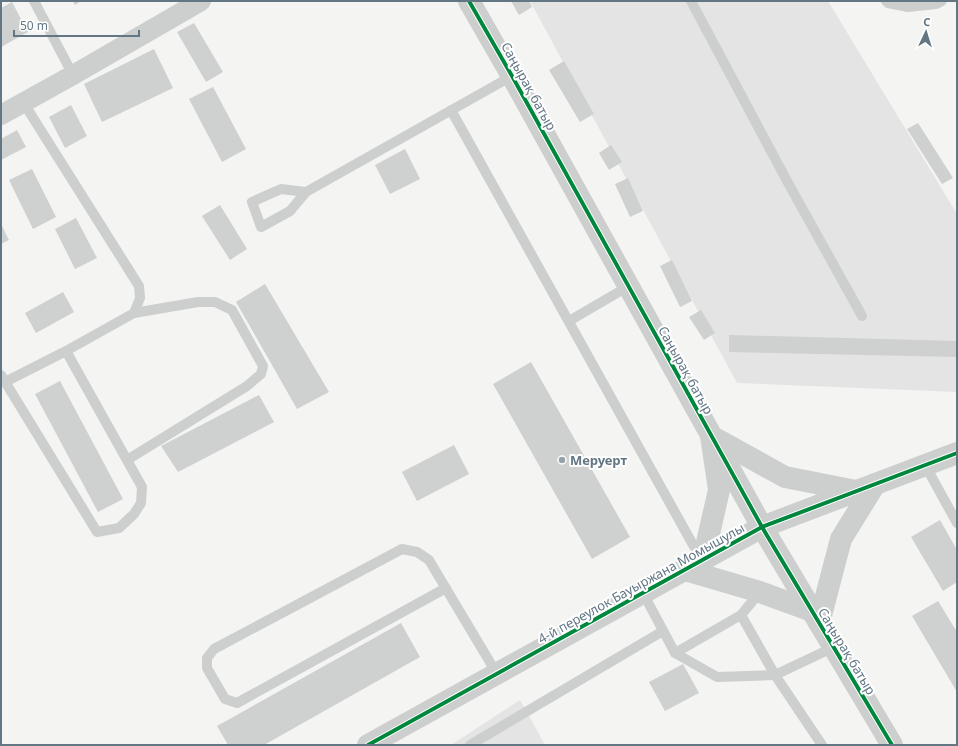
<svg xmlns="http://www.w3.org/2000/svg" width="958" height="746" viewBox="0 0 958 746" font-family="'Noto Sans',sans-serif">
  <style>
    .built { fill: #e3e4e3 }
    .building { fill: #cfd0d0 }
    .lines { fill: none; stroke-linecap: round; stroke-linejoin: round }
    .service { stroke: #cdcfcf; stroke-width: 10 }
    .minor { stroke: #cdcfcf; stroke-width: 20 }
    .tertiary { stroke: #cdcfcf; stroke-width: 22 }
    .cycleway-casing { stroke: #fff; stroke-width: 6 }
    .cycleway { stroke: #00873e; stroke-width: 4 }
    .poi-dot { fill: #95a2aa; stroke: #fff; stroke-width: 1.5 }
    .labels { text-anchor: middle; stroke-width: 4; stroke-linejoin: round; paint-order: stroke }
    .street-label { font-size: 13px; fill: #627684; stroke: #fff }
    .poi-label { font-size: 13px; font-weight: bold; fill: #627684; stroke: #fff; text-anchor: start }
  </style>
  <rect width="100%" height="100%" fill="#f4f4f2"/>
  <!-- built -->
  <g class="built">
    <path d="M 530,1 L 828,1 L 957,214 L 957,392 L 737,383 Z"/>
    <path d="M 520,700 L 545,745 L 451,745 Z"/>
  </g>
  <!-- building -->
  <g class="building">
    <path d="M 73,1 L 81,1 L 75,5 Z"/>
    <path d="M 511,1 L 529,1 L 532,7 L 519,15 Z"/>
    <path d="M 12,2 L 28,32 L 1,47 L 1,8 Z"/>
    <path d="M 194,23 L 223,72 L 206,82 L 177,32 Z"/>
    <path d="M 154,49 L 173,88 L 102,122 L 84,84 Z"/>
    <path d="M 564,61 L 594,114 L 580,122 L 549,70 Z"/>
    <path d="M 213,87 L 246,149 L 222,162 L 189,99 Z"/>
    <path d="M 71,105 L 87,136 L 65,148 L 49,117 Z"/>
    <path d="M 918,123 L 953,178 L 942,184 L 907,129 Z"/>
    <path d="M 17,130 L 26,147 L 1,160 L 1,139 Z"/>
    <path d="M 611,145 L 622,162 L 609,170 L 599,153 Z"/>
    <path d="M 405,149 L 420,179 L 390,194 L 375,165 Z"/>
    <path d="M 32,169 L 56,217 L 33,229 L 9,180 Z"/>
    <path d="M 628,178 L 643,211 L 630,217 L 615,184 Z"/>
    <path d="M 220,205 L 247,249 L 230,260 L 202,216 Z"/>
    <path d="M 76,218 L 97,258 L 75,269 L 55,229 Z"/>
    <path d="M 1,224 L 9,240 L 1,244 Z"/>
    <path d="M 672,260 L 692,301 L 680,307 L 660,266 Z"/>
    <path d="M 265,284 L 329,392 L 297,409 L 236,302 Z"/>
    <path d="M 63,292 L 74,312 L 36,333 L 25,313 Z"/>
    <path d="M 701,310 L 715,333 L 704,340 L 689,317 Z"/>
    <path d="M 729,335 L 957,341 L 957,357 L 729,352 Z"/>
    <path d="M 531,362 L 630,537 L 592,559 L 493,384 Z"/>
    <path d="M 60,381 L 123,499 L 98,512 L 35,394 Z"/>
    <path d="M 259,395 L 274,422 L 178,472 L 161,446 Z"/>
    <path d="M 454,445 L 469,474 L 417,501 L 402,472 Z"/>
    <path d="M 940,520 L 957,550 L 957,582 L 943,591 L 911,537 Z"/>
    <path d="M 938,601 L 957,632 L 957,692 L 912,616 Z"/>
    <path d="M 401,623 L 420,657 L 264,745 L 228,745 L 217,726 Z"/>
    <path d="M 683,664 L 699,693 L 665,711 L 649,682 Z"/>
  </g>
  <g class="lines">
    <!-- service -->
    <g class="service">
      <path d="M 34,1 L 73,75"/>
      <path d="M 691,1 L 787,181 L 862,316"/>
      <path d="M 886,1 L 888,3 L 908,7 L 936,4 L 942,1"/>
      <path d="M 451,110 L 692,543 L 702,559"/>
      <path d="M 306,192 L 290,211 L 261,227 L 252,202 L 281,189 L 306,192 L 512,76"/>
      <path d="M 569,321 L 629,286"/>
      <path d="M 1,375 L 97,532 L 119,528 L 134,514 L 141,503 L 142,487 L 66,351"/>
      <path d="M 5,382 L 66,351 L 134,313 L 140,298 L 139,286 L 23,102"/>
      <path d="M 127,460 L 247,386 L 261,374 L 263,366 L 232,310 L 215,302 L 198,302 L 134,313"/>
      <path d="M 925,465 L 957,523"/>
      <path d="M 446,588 L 237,703 L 225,699 L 207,668 L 207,658 L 214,649 L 402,549 L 417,552 L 429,560 L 497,674"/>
      <path d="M 643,593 L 675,653 L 717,677 L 775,675 L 834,647"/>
      <path d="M 741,615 L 775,675 L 822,745"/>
      <path d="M 675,653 L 741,615 L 760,592"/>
      <path d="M 470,745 L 663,631"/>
    </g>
    <!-- minor -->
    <path class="minor" d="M 1,115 L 73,75 L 201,1"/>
    <!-- tertiary -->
    <g class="tertiary">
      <path d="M 469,1 L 512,76 L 762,527 L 892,745"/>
      <path d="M 703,560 L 719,490 L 711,436 L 785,477 L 856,491"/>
      <path d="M 685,570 L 760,592 L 812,611"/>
      <path d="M 819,623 L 841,539 L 875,484"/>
      <path d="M 368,745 L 762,527 L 957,453"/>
    </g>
    <!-- cycleway casing -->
    <g class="cycleway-casing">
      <g id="cycleway">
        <path d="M 469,1 L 512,76 L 762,527 L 892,745"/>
        <path d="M 368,745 L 762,527 L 957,453"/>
      </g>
    </g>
    <!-- cycleway -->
    <use href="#cycleway" class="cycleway"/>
  </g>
  <!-- markers -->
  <circle class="poi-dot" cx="562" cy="460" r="4"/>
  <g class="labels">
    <!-- street labels -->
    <g class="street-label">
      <text transform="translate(529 86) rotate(61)" y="5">Саңырақ батыр</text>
      <text transform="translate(686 370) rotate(61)" y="5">Саңырақ батыр</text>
      <text transform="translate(641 583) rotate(-29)" y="5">4-й переулок Бауыржана Момышулы</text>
      <text transform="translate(847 651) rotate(59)" y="5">Саңырақ батыр</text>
    </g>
    <!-- poi labels -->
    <g class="poi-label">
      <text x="570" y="465">Меруерт</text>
    </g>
  </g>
  <!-- border -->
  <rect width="958" height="746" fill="none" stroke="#627684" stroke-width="4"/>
  <!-- north arrow -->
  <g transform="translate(926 32) rotate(4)" stroke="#ffffff" stroke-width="3" paint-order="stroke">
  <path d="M0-3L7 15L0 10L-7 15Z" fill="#627684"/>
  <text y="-6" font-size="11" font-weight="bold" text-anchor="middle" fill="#627684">С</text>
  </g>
  <!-- scale -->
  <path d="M14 30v6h125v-6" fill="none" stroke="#627684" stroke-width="2"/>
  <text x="20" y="30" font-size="12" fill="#627684" stroke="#ffffff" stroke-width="3" paint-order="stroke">50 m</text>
</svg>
